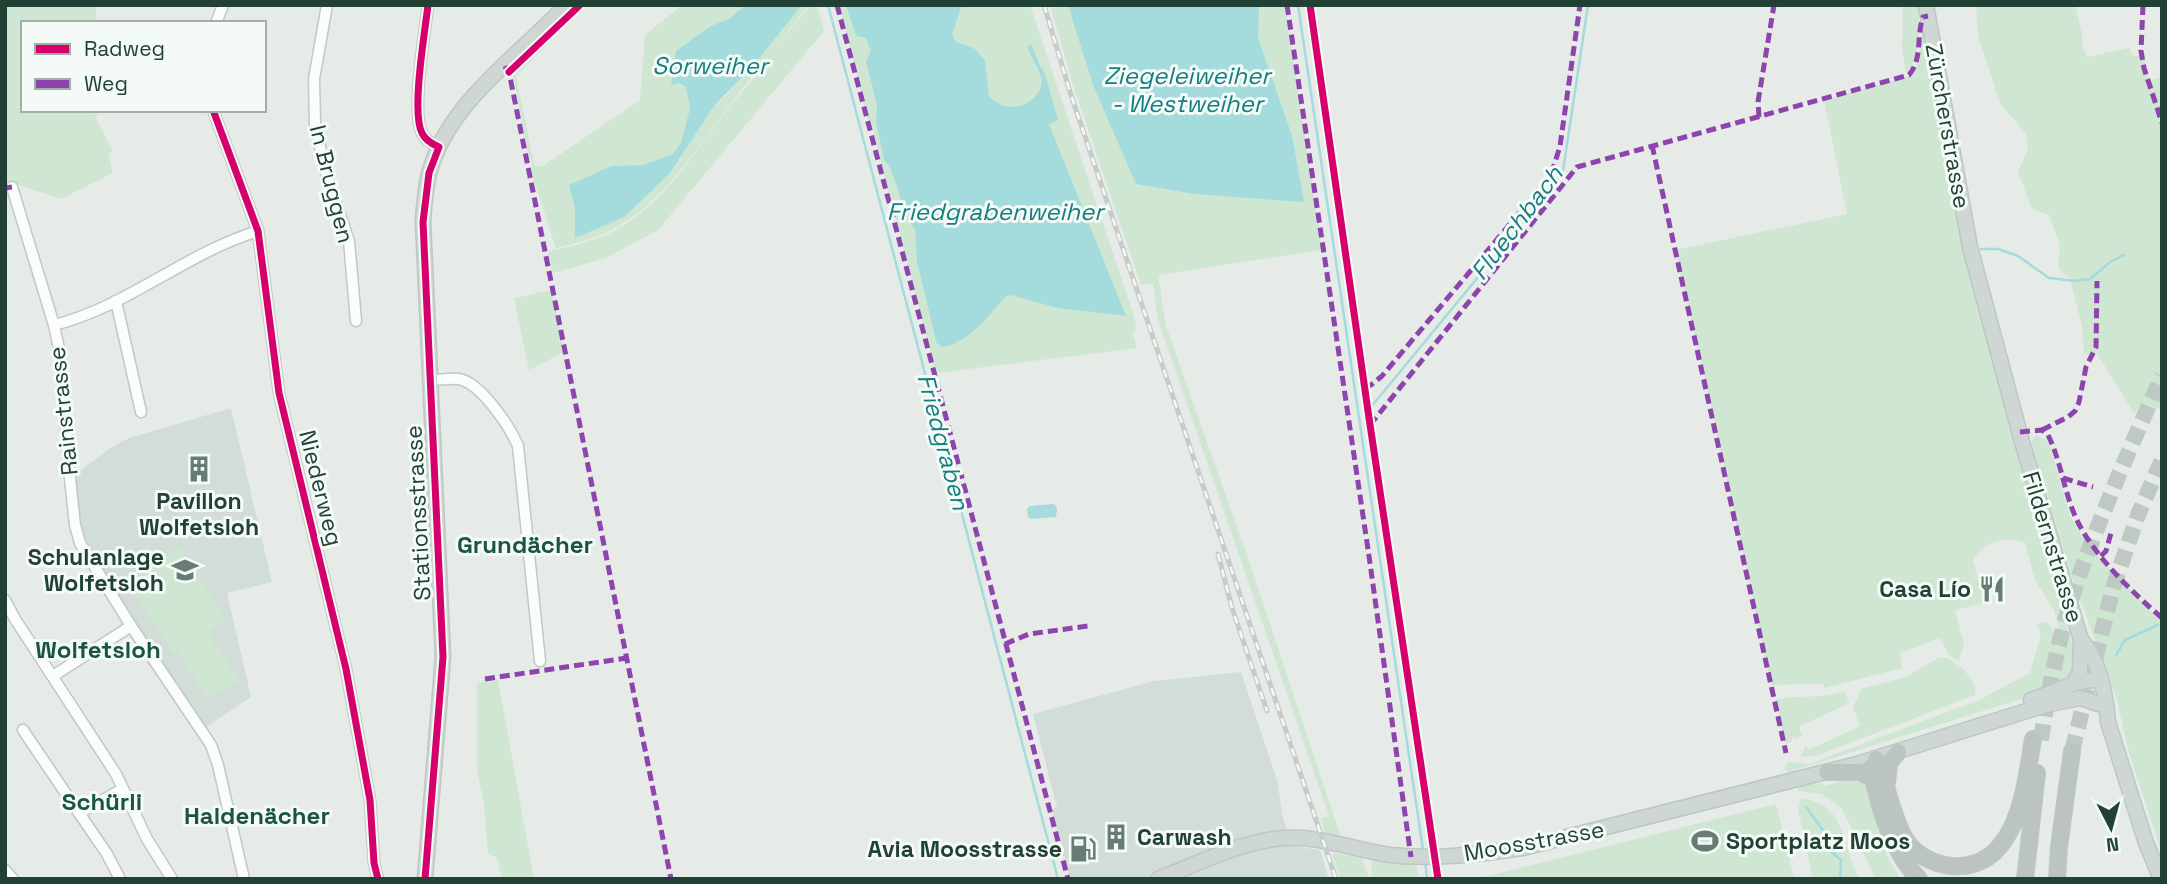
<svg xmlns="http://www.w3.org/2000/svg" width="2167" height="884" viewBox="0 0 2167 884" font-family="'Space Grotesk',sans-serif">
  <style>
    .built { fill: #d3ddd7 }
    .green { fill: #cee6d2 }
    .water { fill: #a4dbdc }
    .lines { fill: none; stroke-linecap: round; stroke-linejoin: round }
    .stream { stroke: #a4dbdc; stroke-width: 2.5 }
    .highway-tunnel { stroke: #bfc9c4; stroke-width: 16; stroke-dasharray: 16 8; stroke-linecap: butt }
    .minor-casing { stroke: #c3c8c5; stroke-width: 13 }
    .major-casing { stroke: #bdc7c3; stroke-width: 17 }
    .highway-casing { stroke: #bdc7c3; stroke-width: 18 }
    .minor { stroke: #fbfcfc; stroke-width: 10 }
    .major { stroke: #ced7d4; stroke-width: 14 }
    .highway { stroke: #bbc4c1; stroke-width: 16 }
    .rail-casing { stroke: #c7ccca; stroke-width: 5 }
    .rail { stroke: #f4faf6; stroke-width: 2.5; stroke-dasharray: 8; stroke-linecap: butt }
    .quiet { stroke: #8e44ad; stroke-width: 5; stroke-dasharray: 10 5; stroke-linecap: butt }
    .cycleway-casing { stroke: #f4faf6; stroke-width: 11 }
    .cycleway { stroke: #d6006c; stroke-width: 7 }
    .labels { text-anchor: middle; stroke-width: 6; stroke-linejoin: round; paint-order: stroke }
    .street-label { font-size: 23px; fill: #214135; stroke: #f4faf6 }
    .poi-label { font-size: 23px; font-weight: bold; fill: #214135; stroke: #f4faf6; text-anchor: end }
    .water-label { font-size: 24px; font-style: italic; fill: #167d82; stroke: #f4faf6 }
    .neighbourhood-label { font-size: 24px; font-weight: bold; fill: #1b5540; stroke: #f4faf6 }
  </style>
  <rect width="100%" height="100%" fill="#e6ebe8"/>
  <!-- built -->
  <g class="built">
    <path d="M 231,408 L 272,582 L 227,593 L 251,697 L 205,728 L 89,553 L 81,532 L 74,475 L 112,447 L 129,438 Z"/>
    <path d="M 1241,672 L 1277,780 L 1283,818 L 1292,846 L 1320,850 L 1329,879 L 1070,879 L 1052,809 L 1057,807 L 1033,714 L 1154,681 Z"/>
  </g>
  <!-- green -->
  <g class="green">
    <path d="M 5,5 L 96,5 L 96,23 L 23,23 L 23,110 L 101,110 L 95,117 L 113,151 L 108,153 L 113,173 L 61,199 L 16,184 L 5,189 Z"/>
    <path d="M 583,5 L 586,5 L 516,76 L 533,160 L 536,166 L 543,166 L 640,100 L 645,35 L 682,5 L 746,5 L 730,18 L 711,26 L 672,84 L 679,83 L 686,87 L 690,108 L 681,143 L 673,154 L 643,165 L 612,166 L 575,208 L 575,237 L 670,173 L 714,106 L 725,97 L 802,5 L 809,5 L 771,53 L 811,5 L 817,5 L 824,31 L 658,230 L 606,258 L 553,273 L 548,251 C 569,247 591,242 610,233 C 660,208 692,157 724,114 C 738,95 755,79 768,59 C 714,114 680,196 607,232 C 591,240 573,244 556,248 L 532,175 L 532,162 L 529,157 L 513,74 Z"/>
    <path d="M 839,5 L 1030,5 L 1134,316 L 1137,331 L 1132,332 L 1137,348 L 936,373 L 874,135 L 874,127 L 870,127 Z"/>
    <path d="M 1050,5 L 1285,5 L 1322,250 L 1158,275 L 1166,326 L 1248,558 L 1342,840 L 1326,837 L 1321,818 L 1329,816 L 1158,320 L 1153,284 L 1141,285 L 1073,85 Z"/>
    <path d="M 1903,5 L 1919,5 L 1920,10 C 1918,29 1921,59 1906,73 L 1902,47 Z"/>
    <path d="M 1976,5 L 2075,5 L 2082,33 L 2082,45 L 2087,57 L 2129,48 L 2133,56 L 2144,55 L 2149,81 L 2162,78 L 2162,408 L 2133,412 L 2097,353 L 2084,354 L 2082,326 L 2070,279 L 2058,268 L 2060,245 L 2049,215 L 2032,209 L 2018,172 L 2028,148 L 2026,134 L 2000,103 L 1978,36 Z"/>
    <path d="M 1924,23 L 2048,545 L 2054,583 L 2076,658 L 2073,677 L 2049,690 L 1789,772 L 1784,769 L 1788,762 L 1809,764 L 1979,700 L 2030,673 L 2041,634 L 2037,624 L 2044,622 L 2051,625 L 2056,647 L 2063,646 L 2054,610 L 2035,580 L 2025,543 C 2006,534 1983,542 1973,560 L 1984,603 L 1955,610 L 1964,644 L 1959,662 L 1948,654 L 1940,638 L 1900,653 L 1902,668 L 1898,669 L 1828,687 L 1824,688 L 1823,684 L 1771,685 L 1709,397 L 1675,250 L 1847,214 L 1824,100 L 1910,76 C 1925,60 1918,42 1924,23 Z"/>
    <path d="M 552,290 L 564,352 L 529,370 L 514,298 Z"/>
    <path d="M 2036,435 L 2046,440 L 2050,447 L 2070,516 L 2087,545 L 2162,623 L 2162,853 L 2129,753 L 2116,697 L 2072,577 L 2031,442 Z"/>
    <path d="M 179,548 L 226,619 L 207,632 L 239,680 L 208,699 L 177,651 L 173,653 L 128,583 Z"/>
    <path d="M 1940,657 C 1956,658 1978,680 1975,695 L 1816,756 L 1800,757 L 1806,745 L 1809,750 L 1860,726 L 1853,708 L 1861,689 L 1905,677 Z"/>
    <path d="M 498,680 L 534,879 L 502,879 L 497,858 L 488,854 L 484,805 L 477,769 L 477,683 Z"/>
    <path d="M 1845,691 L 1849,703 L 1799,727 L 1802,736 L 1796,739 L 1794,736 L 1792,737 L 1792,741 L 1787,744 L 1784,741 L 1776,699 C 1799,695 1822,699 1845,691 Z"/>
    <path d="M 1842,777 C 1883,782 1876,818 1885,850 C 1888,860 1895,869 1900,879 L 1876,879 L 1842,809 L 1822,794 L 1798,791 L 1798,787 L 1820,783 L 1825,786 L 1839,782 Z"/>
    <path d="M 1801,798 C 1848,805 1841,844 1859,879 L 1813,879 L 1798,809 Z"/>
    <path d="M 1776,804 L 1794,879 L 1476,879 Z"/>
    <path d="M 1334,853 L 1362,858 L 1369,879 L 1340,879 L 1332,855 Z"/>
    <path d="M 1374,861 L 1417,866 L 1418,879 L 1373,879 L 1371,864 Z"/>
  </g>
  <!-- water -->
  <g class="water">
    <path d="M 746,5 L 802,5 L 751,68 L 714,106 L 670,173 L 624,217 L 575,238 L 575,208 L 569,185 L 612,166 L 643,165 L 673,154 L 681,143 L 690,108 L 686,87 L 679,83 L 671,85 L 676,51 L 711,26 L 730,18 Z"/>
    <path d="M 846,5 L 962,5 L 952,34 L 955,41 L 975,49 L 985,61 L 989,97 C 993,100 999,104 1004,106 C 1021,111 1045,97 1041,77 C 1039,68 1030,56 1027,46 L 1031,44 L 1040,66 L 1045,74 L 1058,120 L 1049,124 L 1126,316 L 1058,308 L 1011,295 L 1006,296 C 987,317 971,341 943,347 L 937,344 L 917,262 L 915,229 L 905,217 L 898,189 L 889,165 L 884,160 L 876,121 L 877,105 L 866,61 L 871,51 L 866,38 L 856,36 Z"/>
    <path d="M 1068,5 L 1259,5 L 1258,38 L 1292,136 L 1304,202 L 1195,194 L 1136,184 L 1093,85 Z"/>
    <path d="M 1054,504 L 1057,508 L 1056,517 L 1031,519 L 1028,517 L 1027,509 L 1030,506 Z"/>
  </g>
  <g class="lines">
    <!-- stream -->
    <g class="stream">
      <path d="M 828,5 L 1058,879"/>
      <path d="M 1298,5 L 1423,850"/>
      <path d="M 1981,249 L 1998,249 L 2018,256 L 2049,278 L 2075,281 L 2090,279 L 2110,262 L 2124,255"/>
      <path d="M 1371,407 L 1554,185 L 1563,171 L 1588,5"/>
      <path d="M 2116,655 L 2125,640 L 2158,625"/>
      <path d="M 1806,807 L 1823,830 L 1828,849 L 1841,860 L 1840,879"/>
      <path d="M 1425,860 L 1427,879"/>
    </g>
    <!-- highway-tunnel -->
    <g class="highway-tunnel">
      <path d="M 2041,740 C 2049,685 2060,631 2078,579 C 2103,510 2132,443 2162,376"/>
      <path d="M 2072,751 L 2113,588 L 2138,515 L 2162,460"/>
    </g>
    <!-- minor casing -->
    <g class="minor-casing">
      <g id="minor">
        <path d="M 327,5 L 314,79 L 315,125 L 326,173 L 349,241 L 356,321"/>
        <path d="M 428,5 C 425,32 411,112 422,133 C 425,140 432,144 439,147"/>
        <path d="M 216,23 L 223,5"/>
        <path d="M 213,110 L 258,231 L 279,393 L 346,669 L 370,800 L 374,863 L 378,879"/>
        <path d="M 12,187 L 54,325 L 61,358 L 69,469 L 75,525 L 80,543 L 131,626 L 211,745 L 218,765 L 244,879"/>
        <path d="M 116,301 L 141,412"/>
        <path d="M 54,325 C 127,307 186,253 258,231"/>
        <path d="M 431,380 C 440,380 451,378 459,379 C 481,383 510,427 518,446 L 540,661"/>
        <path d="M 5,600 L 15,619 L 116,774 L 147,839 L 172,879"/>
        <path d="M 53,676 L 131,626"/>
        <path d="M 23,730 L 79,813 L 123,789"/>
        <path d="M 79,813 L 107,854 L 120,879"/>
        <path d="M 5,870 L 13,879"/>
      </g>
    </g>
    <!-- major casing -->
    <g class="major-casing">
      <g id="major">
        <path d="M 1926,5 L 1970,247 L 2022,442 L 2081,640 C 2100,661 2106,695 2108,722 L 2146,843 L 2161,879"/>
        <path d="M 2073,684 L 2080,672 L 2081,640"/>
        <path d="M 2031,700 C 2054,693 2075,679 2100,680"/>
        <path d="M 425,879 L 443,657 L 423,222 C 424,206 425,190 429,174 C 447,103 518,57 566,5"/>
        <path d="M 1158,879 C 1197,864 1244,840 1285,838 C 1321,836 1355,850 1390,855 C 1435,860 1479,854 1523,848 L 1857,764 L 2049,704 L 2081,698 L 2098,704"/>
      </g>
    </g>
    <!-- highway casing -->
    <g class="highway-casing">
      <g id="highway">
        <path d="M 1876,759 C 1887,783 1893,820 1906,840 C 1915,855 1934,864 1951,866 C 2018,871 2025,786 2033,739"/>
        <path d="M 1871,767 C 1878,805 1891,851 1919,879"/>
        <path d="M 1827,772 L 1860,772 L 1873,779"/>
        <path d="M 1887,783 L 1889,763 L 1898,752"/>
        <path d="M 2025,879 L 2037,773"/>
        <path d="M 2057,879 L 2059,847 L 2072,751"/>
      </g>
    </g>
    <!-- minor -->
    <use href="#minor" class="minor"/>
    <!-- major -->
    <use href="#major" class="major"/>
    <!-- highway -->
    <use href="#highway" class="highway"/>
    <!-- rail casing -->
    <g class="rail-casing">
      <g id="rail">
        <path d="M 1044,5 L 1070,92 L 1336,879"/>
        <path d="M 1218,554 L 1232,608 L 1267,711"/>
      </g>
    </g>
    <!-- rail -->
    <use href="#rail" class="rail"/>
    <!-- quiet -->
    <g class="quiet">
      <path d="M 837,5 L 1068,879"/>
      <path d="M 1287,5 L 1369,556 L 1411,857"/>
      <path d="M 2143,5 L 2141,51 L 2144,68 L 2162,123"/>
      <path d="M 505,66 L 510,77 L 671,879"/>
      <path d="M 1759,117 L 1758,102 L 1774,5"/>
      <path d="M 1652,145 L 1786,753"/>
      <path d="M 5,188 L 12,187"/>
      <path d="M 1364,386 L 1371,385 L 1382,376 L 1547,180 L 1553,169 L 1560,146 L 1580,5"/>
      <path d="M 1370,425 L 1577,167 L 1909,75 C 1923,58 1916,37 1923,17 L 1928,16"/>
      <path d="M 2042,430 L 2068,417 L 2075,411 L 2079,402 L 2086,367 L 2096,347 L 2097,281"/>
      <path d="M 2020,432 L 2042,430 L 2048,435 C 2061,461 2064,492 2076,518 C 2092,554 2132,592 2162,618"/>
      <path d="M 2063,478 L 2093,487"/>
      <path d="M 2101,556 L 2106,551 L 2111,533"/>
      <path d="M 1005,644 L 1029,634 L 1088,626"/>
      <path d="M 485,679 L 627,658"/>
    </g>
    <!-- cycleway casing -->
    <g class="cycleway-casing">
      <g id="cycleway">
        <path d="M 1310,5 L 1369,418 L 1438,879"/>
        <path d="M 509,72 L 580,5"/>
        <path d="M 213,110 L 258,231 L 279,393 L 346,669 L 370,800 L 374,863 L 378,879"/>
        <path d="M 425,879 L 443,657 L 423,222 L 429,173 L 439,147 C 432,144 425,140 422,133 C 411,112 425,32 428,5"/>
      </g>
    </g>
    <!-- cycleway -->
    <use href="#cycleway" class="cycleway"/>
  </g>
  <!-- icons -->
  <defs>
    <g id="building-bare" transform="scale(2.1)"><path d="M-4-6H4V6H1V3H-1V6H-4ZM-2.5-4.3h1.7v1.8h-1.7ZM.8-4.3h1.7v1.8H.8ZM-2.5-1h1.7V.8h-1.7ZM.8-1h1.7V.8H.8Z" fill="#667c74" stroke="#f4faf6" stroke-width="2.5" paint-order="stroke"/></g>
    <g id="school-bare" transform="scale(2.1)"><path d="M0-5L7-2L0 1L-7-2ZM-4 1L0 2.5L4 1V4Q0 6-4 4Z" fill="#667c74" stroke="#f4faf6" stroke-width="2.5" paint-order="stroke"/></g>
    <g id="restaurant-bare" transform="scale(2.1)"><path d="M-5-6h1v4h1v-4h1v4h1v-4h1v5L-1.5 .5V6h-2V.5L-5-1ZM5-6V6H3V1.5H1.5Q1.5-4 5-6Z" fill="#667c74" stroke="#f4faf6" stroke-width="2.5" paint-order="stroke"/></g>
    <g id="stadium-bare" transform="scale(2.1)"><path d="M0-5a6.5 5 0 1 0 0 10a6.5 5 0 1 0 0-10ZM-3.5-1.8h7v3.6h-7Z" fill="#667c74" stroke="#f4faf6" stroke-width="2.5" paint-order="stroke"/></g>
    <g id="fuel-bare" transform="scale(2.1)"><path d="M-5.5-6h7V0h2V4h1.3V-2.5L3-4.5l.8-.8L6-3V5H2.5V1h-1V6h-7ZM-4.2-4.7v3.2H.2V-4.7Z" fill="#667c74" stroke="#f4faf6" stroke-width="2.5" paint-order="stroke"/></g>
  </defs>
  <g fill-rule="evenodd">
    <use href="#building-bare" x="199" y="469"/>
    <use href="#school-bare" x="185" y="570"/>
    <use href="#restaurant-bare" x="1992" y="589"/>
    <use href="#building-bare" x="1116" y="837"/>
    <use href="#stadium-bare" x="1705" y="841"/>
    <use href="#fuel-bare" x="1083" y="849"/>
  </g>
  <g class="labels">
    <!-- street labels -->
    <g class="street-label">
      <text transform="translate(1948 126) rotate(80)" y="8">Zürcherstrasse</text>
      <text transform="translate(332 184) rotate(76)" y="8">In Bruggen</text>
      <text transform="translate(63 411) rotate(-96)" y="8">Rainstrasse</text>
      <text transform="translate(321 488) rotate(76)" y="8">Niederweg</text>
      <text transform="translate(418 513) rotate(-93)" y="8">Stationsstrasse</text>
      <text transform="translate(2053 547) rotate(73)" y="8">Fildernstrasse</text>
      <text transform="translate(1534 841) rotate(-10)" y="8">Moosstrasse</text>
    </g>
    <!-- poi labels -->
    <g class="poi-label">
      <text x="199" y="509" text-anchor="middle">Pavillon<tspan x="199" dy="26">Wolfetsloh</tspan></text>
      <text x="164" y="565">Schulanlage<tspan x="164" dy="26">Wolfetsloh</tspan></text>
      <text x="1971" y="597">Casa Lío</text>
      <text x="1137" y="845" text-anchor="start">Carwash</text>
      <text x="1726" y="849" text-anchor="start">Sportplatz Moos</text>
      <text x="1062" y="857">Avia Moosstrasse</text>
    </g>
    <!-- water labels -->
    <g class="water-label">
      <text x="710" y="74">Sorweiher</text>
      <text x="1187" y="84">Ziegeleiweiher<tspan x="1187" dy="28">- Westweiher</tspan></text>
      <text x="995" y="220">Friedgrabenweiher</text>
      <text transform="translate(1517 223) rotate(-53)" y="8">Fluechbach</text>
      <text transform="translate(943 442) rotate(75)" y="8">Friedgraben</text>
    </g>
    <!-- neighbourhood labels -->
    <g class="neighbourhood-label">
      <text x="525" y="553">Grundächer</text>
      <text x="98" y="658">Wolfetsloh</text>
      <text x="102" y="810">Schürli</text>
      <text x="257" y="824">Haldenächer</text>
    </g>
  </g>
  <!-- border -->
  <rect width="2167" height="884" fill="none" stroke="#214135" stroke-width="14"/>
  <!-- legend -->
  <rect x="21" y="21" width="245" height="91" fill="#f4faf6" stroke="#a0b0a9" stroke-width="2"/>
  <rect x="35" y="44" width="35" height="10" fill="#d6006c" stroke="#a0b0a9" stroke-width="2"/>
  <text x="84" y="56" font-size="21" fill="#214135">Radweg</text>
  <rect x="35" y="79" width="35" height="10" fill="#8e44ad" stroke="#a0b0a9" stroke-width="2"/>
  <text x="84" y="91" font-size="21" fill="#214135">Weg</text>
  <!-- north arrow -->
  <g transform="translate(2111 828) rotate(174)" stroke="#f4faf6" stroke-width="5" paint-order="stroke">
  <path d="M0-5L12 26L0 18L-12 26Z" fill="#214135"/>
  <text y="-10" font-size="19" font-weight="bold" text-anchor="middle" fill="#214135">N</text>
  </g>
</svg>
